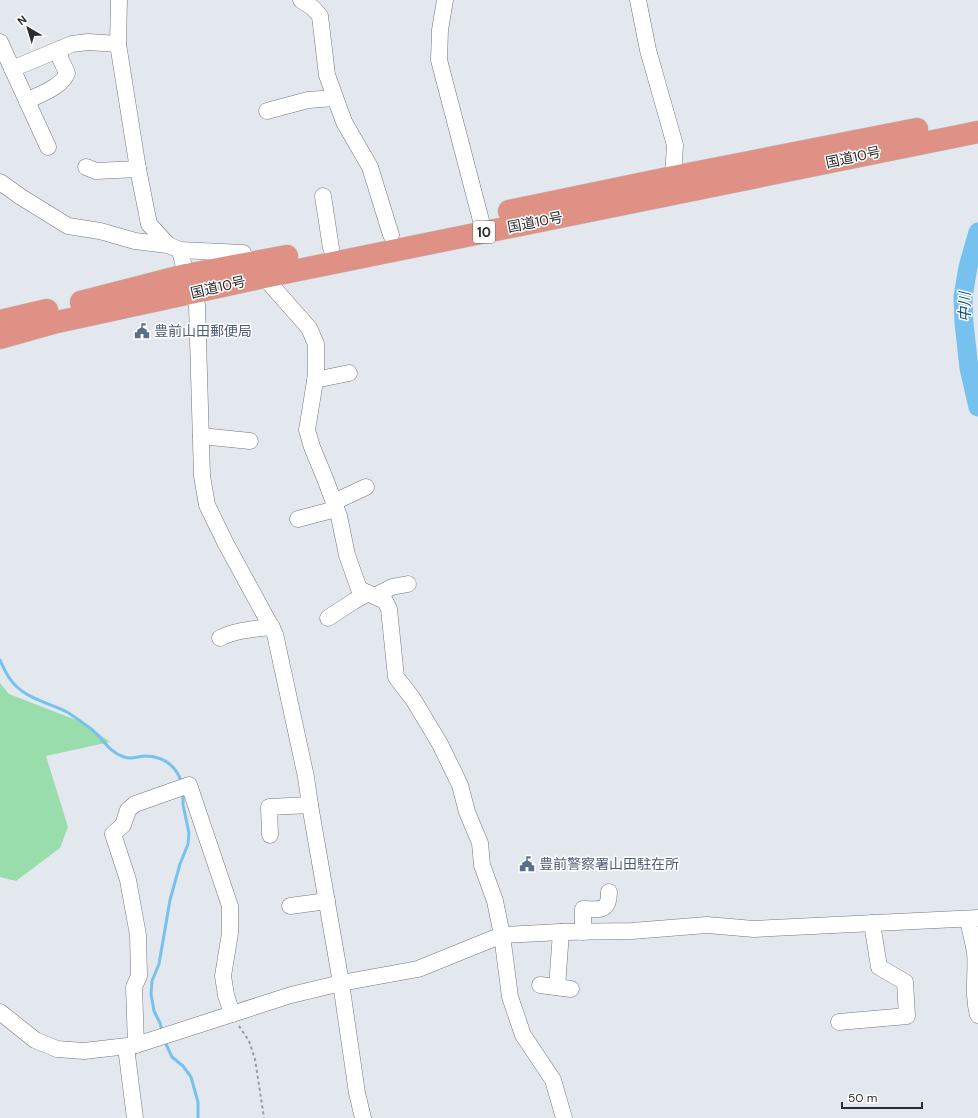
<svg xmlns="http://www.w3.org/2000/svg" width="978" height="1118" viewBox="0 0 978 1118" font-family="'DM Sans','Noto Sans JP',sans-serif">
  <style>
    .green { fill: #9addad }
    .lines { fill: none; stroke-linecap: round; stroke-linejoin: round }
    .stream { stroke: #76c1ed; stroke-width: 3 }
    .river { stroke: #76c1ed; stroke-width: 19 }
    .minor-casing { stroke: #73777e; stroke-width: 17 }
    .highway-casing { stroke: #c3c4c5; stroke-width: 23 }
    .path { stroke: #979ba1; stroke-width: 2; stroke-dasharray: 3 3; stroke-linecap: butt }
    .minor { stroke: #fff; stroke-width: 16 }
    .highway { stroke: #df9186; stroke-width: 22 }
    .labels { text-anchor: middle; stroke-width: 3; stroke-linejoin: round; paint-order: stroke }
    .shield { fill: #fff; stroke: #6a6b6d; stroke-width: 1 }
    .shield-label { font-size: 13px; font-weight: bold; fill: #2a2c2f }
    .street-label { font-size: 14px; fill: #2a2c2f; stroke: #fff }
    .service-label { font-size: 14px; fill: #4e5e75; stroke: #fff; text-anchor: start }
    .water-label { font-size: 15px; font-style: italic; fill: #134f6c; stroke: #fff }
  </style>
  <rect width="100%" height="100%" fill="#e3e8ef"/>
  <!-- green -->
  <path class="green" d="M 0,683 L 9,694 L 84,723 L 110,742 L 46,756 L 68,827 L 60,848 L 16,881 L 0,877 Z"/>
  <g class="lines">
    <!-- stream -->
    <g class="stream">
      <path d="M 0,660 C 4,669 8,679 16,686 C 29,699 51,704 67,712 C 75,717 83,723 90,728 C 102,737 108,752 124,757 C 131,760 139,756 145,756 C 164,756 176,766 182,783"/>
      <path d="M 162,1031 L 160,1023 L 154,1011 L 151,994 L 152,981 L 159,964 L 170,900 L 180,864 L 188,844 L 189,833 L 183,805 L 183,793"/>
      <path d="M 164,1040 L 172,1057 L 183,1066 L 191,1077 L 198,1102 L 198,1118"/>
    </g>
    <!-- river -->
    <path class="river" d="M 978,232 L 968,267 L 963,297 L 964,323 L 969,368 L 978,407"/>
    <!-- minor casing -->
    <g class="minor-casing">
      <g id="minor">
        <path d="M 119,0 L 118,44 L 138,169 L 149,224 L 168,245"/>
        <path d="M 301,0 L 313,8 L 320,16 L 327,75 L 344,122 L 370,167 L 391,235"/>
        <path d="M 445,0 L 440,30 L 439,60 L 484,232"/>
        <path d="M 638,0 L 648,50 L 675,145 L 673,177 L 674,186"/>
        <path d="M 0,42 L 48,147"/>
        <path d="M 12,69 L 72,44 L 88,42 L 118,44"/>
        <path d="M 27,101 C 40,94 62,87 67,73 L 60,58 L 60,49"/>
        <path d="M 267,111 L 308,100 L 335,98"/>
        <path d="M 86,167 L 96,171 L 138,169"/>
        <path d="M 0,182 L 21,197 L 68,226 L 100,231 L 135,241 L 168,245 L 180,250 L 243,253 L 247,264 L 264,277 L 309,328 L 316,344 L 316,375 L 307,430 L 312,447 L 326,481 L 339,516 L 347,555 L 359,589 L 385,601 L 389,609 L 396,677 L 413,699 L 440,744 L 460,785 L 467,812 L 480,843 L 482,865 L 495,901 L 502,935 L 510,997 L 523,1035 L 553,1080 L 564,1118"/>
        <path d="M 323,196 L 331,248"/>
        <path d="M 180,250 C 184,269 189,287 197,305 L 202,476 L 207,505 L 225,542 L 275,634 L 306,777 L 310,805 L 341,983 L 357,1093 L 363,1118"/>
        <path d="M 315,380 L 349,373"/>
        <path d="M 201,436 L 250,441"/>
        <path d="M 334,502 L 366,487"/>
        <path d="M 298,519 L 336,509"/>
        <path d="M 375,596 L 392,587 L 408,584"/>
        <path d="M 328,618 L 354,601 L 368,593"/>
        <path d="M 220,638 C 236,630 253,629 272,627"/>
        <path d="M 270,835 L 269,807 L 310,805"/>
        <path d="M 290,906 L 327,901"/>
        <path d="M 968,919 C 970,930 973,941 975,952 C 977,973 972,994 978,1015"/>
        <path d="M 583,932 L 583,909 C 599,909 609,913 609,892"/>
        <path d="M 540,985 L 571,989"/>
        <path d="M 557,987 L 561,932"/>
        <path d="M 0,1012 L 35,1040 L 57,1049 L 84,1051 L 136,1045 L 291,995 L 341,983 L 418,969 L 502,935 L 561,932 L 632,931 L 707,925 L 754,929 L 978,918"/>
        <path d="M 839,1022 L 907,1016 L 905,982 L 879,967 L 872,923"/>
        <path d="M 136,1045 L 134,987 L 139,976 L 138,935 L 128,880 L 113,834 L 123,825 L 128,810 L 135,804 L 189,785 L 230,906 L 230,933 L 223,976 L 226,995 L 232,1014"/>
        <path d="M 126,1047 L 135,1118"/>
      </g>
    </g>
    <!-- highway casing -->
    <g class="highway-casing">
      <g id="highway">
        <path d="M 509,211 L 673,177 L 917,129"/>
        <path d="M 81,302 L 186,275 L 287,256"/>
        <path d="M 0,321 L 47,310"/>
        <path d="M 0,338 L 57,322 L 264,277 L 978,132"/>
      </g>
    </g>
    <!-- path -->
    <path class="path" d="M 239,1026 L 249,1041 L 255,1059 L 264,1118"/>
    <!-- minor -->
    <use href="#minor" class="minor"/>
    <!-- highway -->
    <use href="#highway" class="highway"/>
  </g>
  <!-- icons -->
  <defs>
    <g id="civic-bare" transform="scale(1.2)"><path d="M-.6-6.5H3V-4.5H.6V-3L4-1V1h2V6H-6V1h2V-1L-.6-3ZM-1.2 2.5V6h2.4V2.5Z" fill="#5c6f8a" stroke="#fff" stroke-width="2.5" paint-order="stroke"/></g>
  </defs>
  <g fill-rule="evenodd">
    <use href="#civic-bare" x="142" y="331"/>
    <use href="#civic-bare" x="527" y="864"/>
  </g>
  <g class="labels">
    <!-- shield labels -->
    <rect class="shield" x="473" y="221" width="22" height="22" rx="3"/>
    <g class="shield-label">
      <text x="484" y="237">10</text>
    </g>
    <!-- street labels -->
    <g class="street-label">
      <text transform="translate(853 157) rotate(-12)" y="5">国道10号</text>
      <text transform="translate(535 222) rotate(-11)" y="5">国道10号</text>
      <text transform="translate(218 287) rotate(-13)" y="5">国道10号</text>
    </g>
    <!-- service labels -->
    <g class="service-label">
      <text x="154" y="336">豊前山田郵便局</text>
      <text x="539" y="869">豊前警察署山田駐在所</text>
    </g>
    <!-- water labels -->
    <g class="water-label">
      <text transform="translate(965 307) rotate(-90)" y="5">中川</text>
    </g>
  </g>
  <!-- north arrow -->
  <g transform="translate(28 28) rotate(322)" stroke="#ffffff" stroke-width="3" paint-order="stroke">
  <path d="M0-3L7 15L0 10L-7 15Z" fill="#2a2c2f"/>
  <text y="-6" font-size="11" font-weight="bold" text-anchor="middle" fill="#2a2c2f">N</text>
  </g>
  <!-- scale -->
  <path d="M842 1102v6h80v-6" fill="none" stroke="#2a2c2f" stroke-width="2"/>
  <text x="848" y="1102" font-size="12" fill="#2a2c2f" stroke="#ffffff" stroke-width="3" paint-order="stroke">50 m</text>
</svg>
